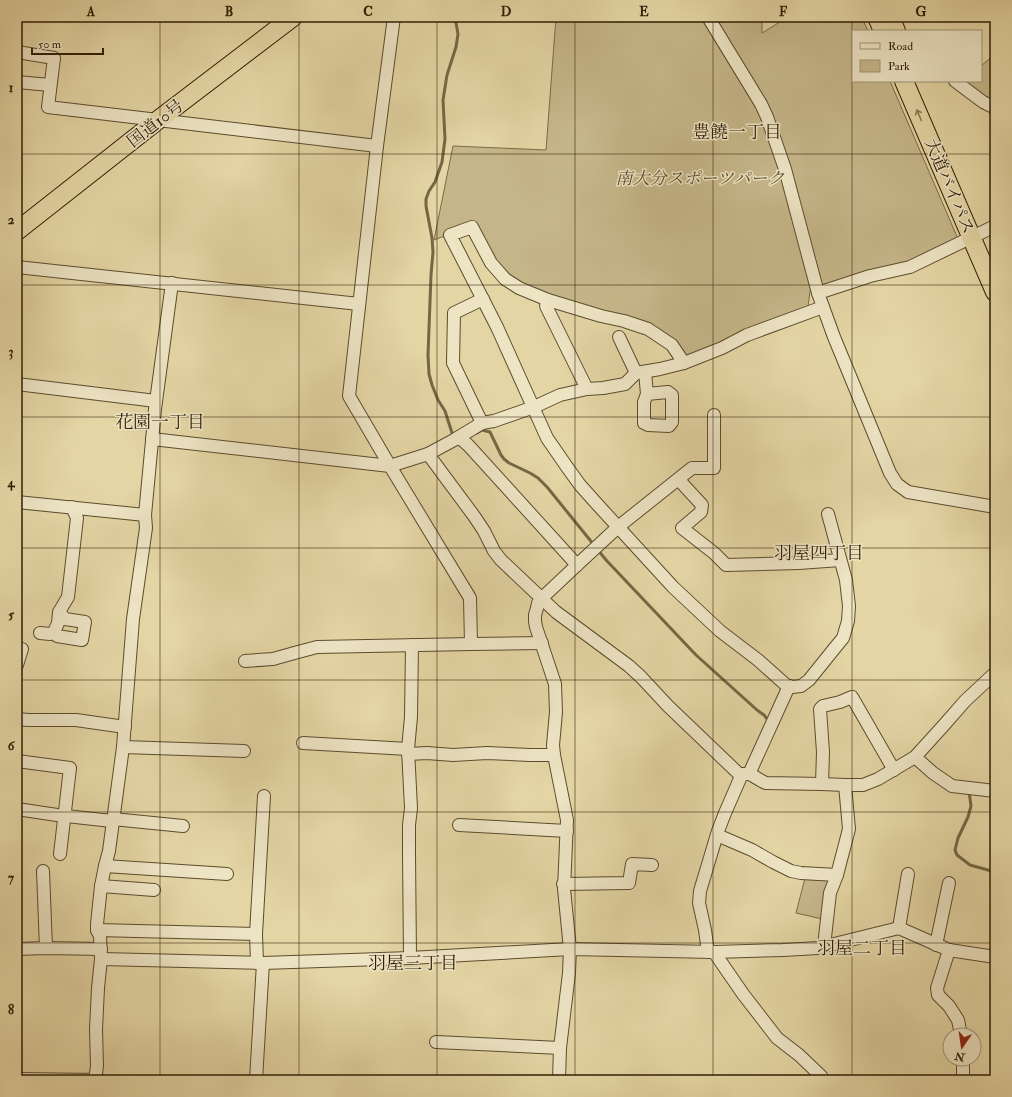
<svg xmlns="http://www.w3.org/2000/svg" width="1012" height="1097" viewBox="0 0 1012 1097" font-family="'IM FELL Double Pica','Noto Serif JP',serif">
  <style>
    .green { fill: #c5b689; stroke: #7a6a47 }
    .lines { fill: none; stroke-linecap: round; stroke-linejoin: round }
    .stream { stroke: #766744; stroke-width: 3 }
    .minor-casing { stroke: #5c4c2d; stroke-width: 14 }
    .highway-casing { stroke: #2f1e05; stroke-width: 20 }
    .minor { stroke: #ede4c4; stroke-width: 12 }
    .highway { stroke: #e4d5a4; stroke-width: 18 }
    .oneway { stroke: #8a7a54 }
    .grid { fill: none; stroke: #2f1e05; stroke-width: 1; stroke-opacity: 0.55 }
    .labels { text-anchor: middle; stroke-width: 3; stroke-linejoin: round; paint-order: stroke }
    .street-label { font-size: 17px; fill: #2f1e05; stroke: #ede4c4 }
    .park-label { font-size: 17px; font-style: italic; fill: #5c4c2d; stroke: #ede4c4 }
    .neighbourhood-label { font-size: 18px; fill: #2f1e05; stroke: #ede4c4 }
    .neatline { fill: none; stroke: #2f1e05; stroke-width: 1.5 }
    .grid-label { font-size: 13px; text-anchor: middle; font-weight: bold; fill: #2f1e05 }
  </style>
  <rect width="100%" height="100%" fill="#e4d5a4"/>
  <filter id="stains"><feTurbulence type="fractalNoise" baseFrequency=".005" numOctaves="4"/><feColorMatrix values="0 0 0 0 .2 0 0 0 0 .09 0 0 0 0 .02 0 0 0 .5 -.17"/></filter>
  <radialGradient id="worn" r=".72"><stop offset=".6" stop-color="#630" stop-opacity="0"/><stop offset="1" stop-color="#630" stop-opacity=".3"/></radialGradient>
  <!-- green -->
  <g class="green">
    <path d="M 556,17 L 762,17 L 762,33 L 783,20 L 785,17 L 862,18 L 868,31 L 853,31 L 853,81 L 890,81 L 958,239 L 909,264 L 869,271 L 810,291 L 808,307 L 687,358 L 675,343 L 556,298 L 506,277 L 473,225 L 434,240 L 453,146 L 546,150 Z"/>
    <path d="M 995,54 L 995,101 L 979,93 L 964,81 L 981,81 L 981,66 Z"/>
    <path d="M 833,877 L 822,919 L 796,913 L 805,878 Z"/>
  </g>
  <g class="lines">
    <!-- stream -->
    <g class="stream">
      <path d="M 477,433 L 482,430 L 490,432 L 501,455 L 504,459 L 509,463 L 530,473 L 538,478 L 547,487 L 594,545"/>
      <path d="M 453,436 L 445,411 L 438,400 L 432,385 L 429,374 L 428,355 L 431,275 L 433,252 L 432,238 L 426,206 L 426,199 L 429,191 L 435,182 L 442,162 L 445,139 L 443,100 L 447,75 L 456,47 L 458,34 L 455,17"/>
      <path d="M 597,549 L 607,561 L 696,655 L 757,710 L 764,715 L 768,720 L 768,722"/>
      <path d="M 969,791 L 971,806 L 968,817 L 958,838 L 955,850 L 957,855 L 970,865 L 995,872"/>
    </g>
    <!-- minor casing -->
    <g class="minor-casing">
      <g id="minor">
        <path d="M 394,17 L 377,146 L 349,396 L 390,466 L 470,598 L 471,644 L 542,643"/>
        <path d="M 708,17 L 761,104 L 767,117 L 785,169 L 818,293"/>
        <path d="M 17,52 L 54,58 L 48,107 L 377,146"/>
        <path d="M 955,81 L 983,102 L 995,108"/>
        <path d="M 17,82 L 50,85"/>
        <path d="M 995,226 L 910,267 L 870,276 L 818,293 L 834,337 L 890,473 L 897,484 L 908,492 L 995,507"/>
        <path d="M 17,267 L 359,304"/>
        <path d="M 548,300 L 546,306 L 587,389"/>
        <path d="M 823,307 L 747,335 L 722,348 L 684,363 L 672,345 L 648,329 L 624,321 L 601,316 L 548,300 L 519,288 L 505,279 L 491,263 L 472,227 L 450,235 L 497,327 L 547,438 L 567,467 L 580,485 L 597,504 L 673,587 L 720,631 L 758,660 L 786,685 L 792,687 L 801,686 L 809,680 L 838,644 L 843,638 L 848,621 L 849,606 L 846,580 L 828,514"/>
        <path d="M 619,337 L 636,373"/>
        <path d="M 645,372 L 647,394 L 668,392 L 672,395 L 672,422 L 669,426 L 648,425 L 644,423 L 644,402 L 647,394"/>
        <path d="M 17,384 L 156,401"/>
        <path d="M 482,423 L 453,363 L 454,313 L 483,299"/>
        <path d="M 459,437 L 469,446 L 577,565"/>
        <path d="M 152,439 L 390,466 L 428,454 L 454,440 L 482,423 L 494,421 L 534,407 L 560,395 L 587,389 L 603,388 L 625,384 L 636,373 L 660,369 L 684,363"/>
        <path d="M 428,454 L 474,516 L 484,531 L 494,551 L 501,560 L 556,612 L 629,666 L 641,677 L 668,706 L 738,773 L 742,774 L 749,774 L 789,686"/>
        <path d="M 679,480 L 702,505 L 701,512 L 682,528 L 714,553 L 726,565 L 799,563 L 840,560"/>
        <path d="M 17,502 L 145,515"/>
        <path d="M 59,612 L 65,619 L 85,622 L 82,640 L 57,636 L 54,632 L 58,623 L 59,612 L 68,597 L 77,518 L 72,507"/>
        <path d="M 40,633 L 50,634 L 54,632"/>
        <path d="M 17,648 L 22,649 L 17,665"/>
        <path d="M 245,661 L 273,659 L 298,652 L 317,647 L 471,644"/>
        <path d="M 17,719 L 28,720 L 76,720 L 125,727"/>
        <path d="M 303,743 L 408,749"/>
        <path d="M 123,747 L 244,751"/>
        <path d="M 408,754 L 427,753 L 453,755 L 487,753 L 530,755 L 554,755"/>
        <path d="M 915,757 L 933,773 L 952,786 L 995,791"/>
        <path d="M 17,761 L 70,768 L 60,854"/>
        <path d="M 749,774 C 755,776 760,781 766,783 L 822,784 L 845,785"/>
        <path d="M 822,784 L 823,752 L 820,709 L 823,706 L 840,702 L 852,697 L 894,770"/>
        <path d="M 17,809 L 57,815 L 112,821"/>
        <path d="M 113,819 L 183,826"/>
        <path d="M 459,825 L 567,831"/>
        <path d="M 717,835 L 752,850 L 773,862 L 791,871 L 801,873 L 837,875"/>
        <path d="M 105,866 L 227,874"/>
        <path d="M 43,871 L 46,948"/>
        <path d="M 563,884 L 629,883 L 632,864 L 652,865"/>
        <path d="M 101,886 L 154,890"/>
        <path d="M 899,928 L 908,874"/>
        <path d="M 97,930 L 256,934"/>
        <path d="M 936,945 L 949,883"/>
        <path d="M 824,946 L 830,893 L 837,875 L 849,829 L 845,785 L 863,785 L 878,779 L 915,757 L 944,725 L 965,701 L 995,673"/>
        <path d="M 17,949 L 46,948 L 101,949"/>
        <path d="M 949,950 L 937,988 L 938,995 L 949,1006 L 958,1020 L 961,1035"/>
        <path d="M 708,952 L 705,930 L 699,903 L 700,891 L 718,831 L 725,813 L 742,774"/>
        <path d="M 714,952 L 783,950 L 818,948 L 899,928 L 949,950 L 995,957"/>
        <path d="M 410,958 L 409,853 L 409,825 L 411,808 L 408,749 L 411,717 L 412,645"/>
        <path d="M 101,959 L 263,963 L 410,958 L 570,949 L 714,952 L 743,994 L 777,1038 L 799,1055 L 821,1076 L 823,1080"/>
        <path d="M 257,963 L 256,934 L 264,796"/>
        <path d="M 436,1042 L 560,1048"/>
        <path d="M 17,1079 L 100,1080"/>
        <path d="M 95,1080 L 97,1066 L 96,1029 L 98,988 L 101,959 L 100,936 L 97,930 L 97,924 L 101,886 L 105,866 L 109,851 L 123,747 L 133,619 L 146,528 L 145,515 L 155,409 L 172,283"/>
        <path d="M 256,1080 L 263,963"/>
        <path d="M 559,1080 L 560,1048 L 569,973 L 570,949 L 564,889 L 567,820 L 554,755 L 553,745 L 556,712 L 555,684 L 536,627 L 535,621 L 535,615 L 537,608 L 538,603 L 542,598 L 577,565 L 618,527 L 692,468 L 714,468 L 714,415"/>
        <path d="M 963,1080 L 963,1059"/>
      </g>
    </g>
    <!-- highway casing -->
    <g class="highway-casing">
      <g id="highway">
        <path d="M 877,17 L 883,31"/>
        <path d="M 890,17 L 896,31"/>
        <path d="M 904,81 L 995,292"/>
        <path d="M 17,231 L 158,120 L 293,17"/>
      </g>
    </g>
    <!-- minor -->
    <use href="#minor" class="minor"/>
    <!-- highway -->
    <use href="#highway" class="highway"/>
  </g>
  <!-- one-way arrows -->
  <defs><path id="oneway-shaft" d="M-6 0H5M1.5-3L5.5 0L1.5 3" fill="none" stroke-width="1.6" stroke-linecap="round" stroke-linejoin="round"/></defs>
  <use class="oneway" href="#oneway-shaft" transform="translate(919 115) rotate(-113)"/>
  <!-- grid -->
  <path class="grid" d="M 160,17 L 160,1080M 299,17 L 299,1080M 437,17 L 437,1080M 575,17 L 575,1080M 713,17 L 713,1080M 852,17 L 852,1080M 17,154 L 995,154M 17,285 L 995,285M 17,417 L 995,417M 17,548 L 995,548M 17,680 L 995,680M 17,812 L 995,812M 17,943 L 995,943"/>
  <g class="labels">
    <!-- street labels -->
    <g class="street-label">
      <text transform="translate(155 123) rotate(-38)" y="6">国道10号</text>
      <text transform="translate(950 186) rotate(67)" y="6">大道バイパス</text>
    </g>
    <!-- park labels -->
    <g class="park-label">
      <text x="700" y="184">南大分スポーツパーク</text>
    </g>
    <!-- neighbourhood labels -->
    <g class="neighbourhood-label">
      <text x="737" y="138">豊饒一丁目</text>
      <text x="160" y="428">花園一丁目</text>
      <text x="819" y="559">羽屋四丁目</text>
      <text x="862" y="954">羽屋二丁目</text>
      <text x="413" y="969">羽屋三丁目</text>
    </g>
  </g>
  <!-- margin -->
  <rect width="1012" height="1097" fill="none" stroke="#e4d5a4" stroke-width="44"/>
  <!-- legend -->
  <rect x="852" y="30" width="130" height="52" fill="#ede4c4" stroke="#a19578"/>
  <rect x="860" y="43" width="20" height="6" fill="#ede4c4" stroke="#a19578"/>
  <text x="888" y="50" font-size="12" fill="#2f1e05">Road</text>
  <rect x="860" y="60" width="20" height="12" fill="#c5b689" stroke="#a19578"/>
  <text x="888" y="70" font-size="12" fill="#2f1e05">Park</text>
  <!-- north arrow -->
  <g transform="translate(962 1047) rotate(193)"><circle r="19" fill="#ede4c4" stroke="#a19578"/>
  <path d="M0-3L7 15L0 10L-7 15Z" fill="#8f2418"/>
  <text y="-6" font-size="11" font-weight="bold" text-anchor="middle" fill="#2f1e05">N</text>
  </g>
  <!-- scale -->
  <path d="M32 48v6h71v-6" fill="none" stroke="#2f1e05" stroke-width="2"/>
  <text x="38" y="48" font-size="12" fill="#2f1e05" stroke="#ede4c4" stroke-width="3" paint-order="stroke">50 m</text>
  <rect x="22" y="22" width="968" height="1053" class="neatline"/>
  <g class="grid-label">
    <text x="91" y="16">A</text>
    <text x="229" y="16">B</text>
    <text x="368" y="16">C</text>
    <text x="506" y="16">D</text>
    <text x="644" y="16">E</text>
    <text x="783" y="16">F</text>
    <text x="921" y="16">G</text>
    <text x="11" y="92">1</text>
    <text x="11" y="224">2</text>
    <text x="11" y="356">3</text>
    <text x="11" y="487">4</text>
    <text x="11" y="619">5</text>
    <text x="11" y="750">6</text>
    <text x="11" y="882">7</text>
    <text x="11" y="1014">8</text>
  </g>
  <rect width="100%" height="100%" filter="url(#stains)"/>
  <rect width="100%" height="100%" fill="url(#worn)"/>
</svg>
